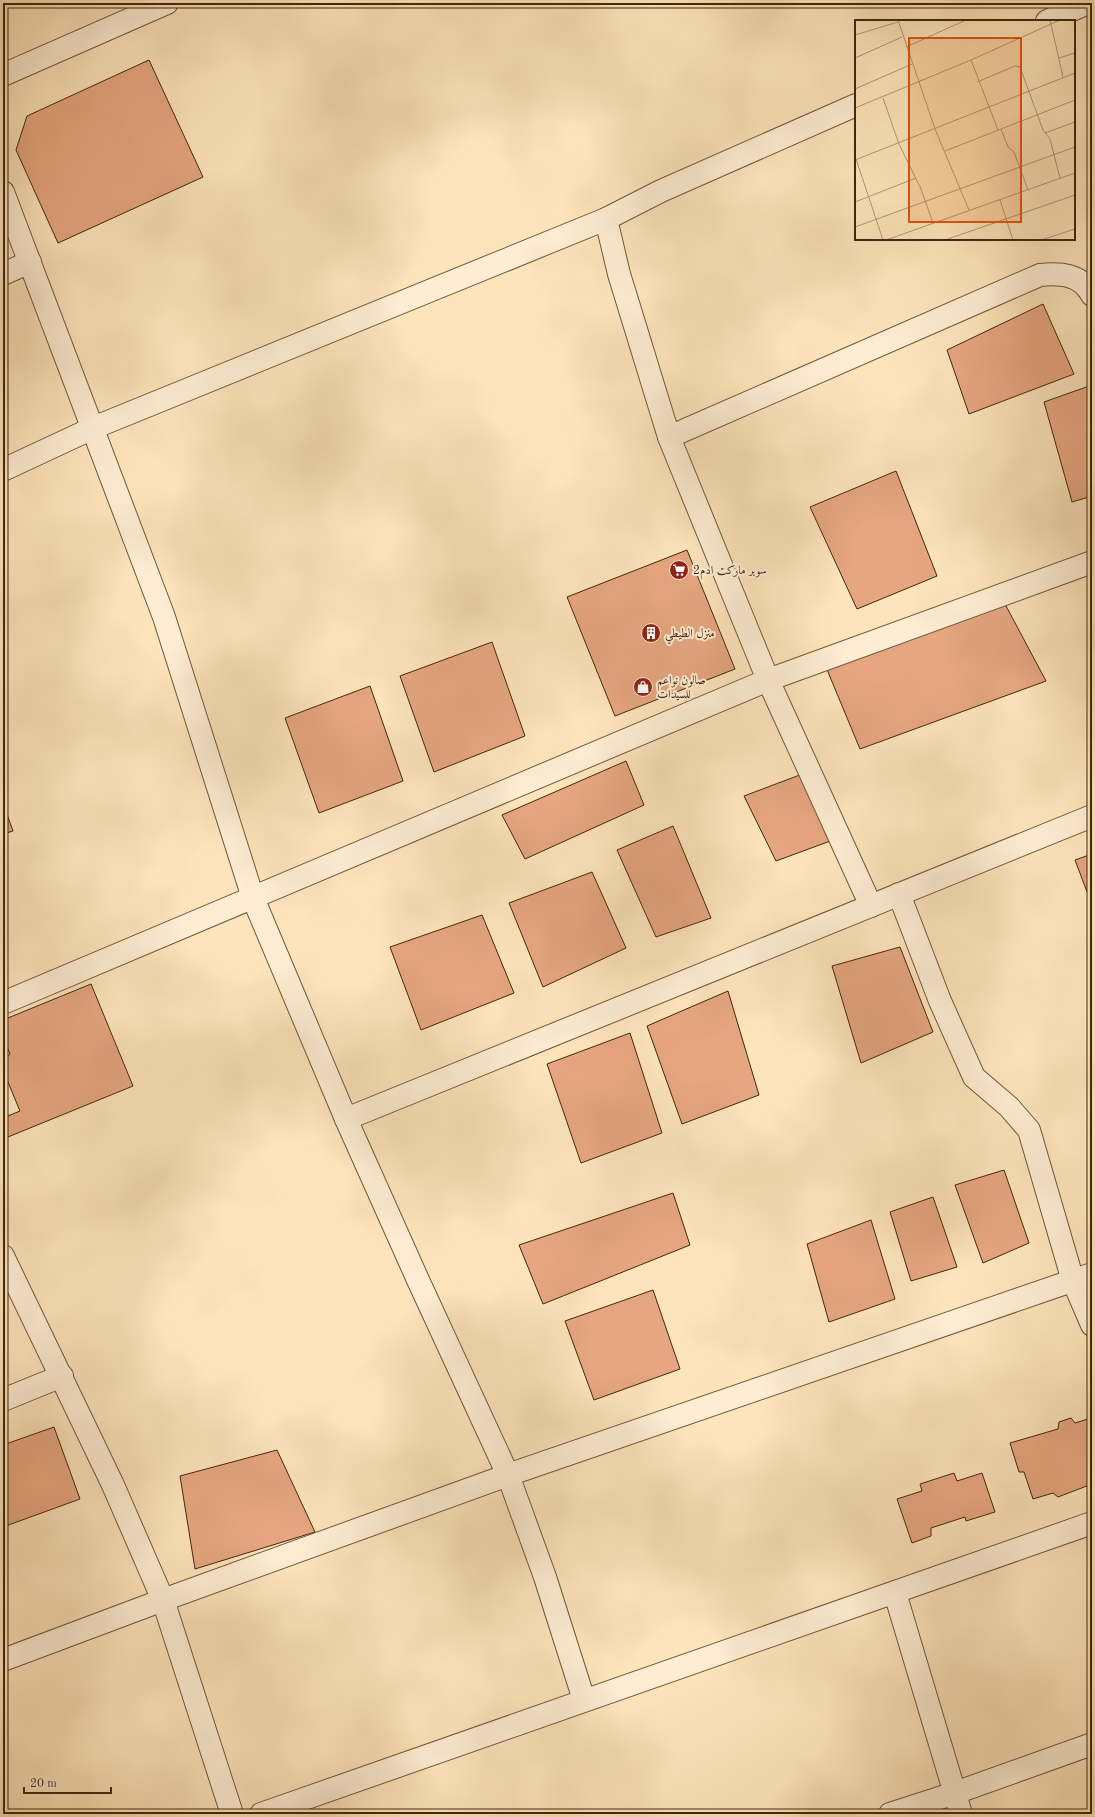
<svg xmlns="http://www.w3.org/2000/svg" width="1095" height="1817" viewBox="0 0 1095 1817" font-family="'Old Standard TT',Amiri,serif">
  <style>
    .building { fill: #e6a680; stroke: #42260c }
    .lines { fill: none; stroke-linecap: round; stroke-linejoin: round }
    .minor-casing { stroke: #715638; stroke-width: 24 }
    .minor { stroke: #feedd3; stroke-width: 22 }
    .labels { text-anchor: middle; stroke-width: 4; stroke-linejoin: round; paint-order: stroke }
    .poi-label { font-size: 12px; fill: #42260c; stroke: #feedd3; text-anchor: start }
    .inset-road { fill: none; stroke: #b29875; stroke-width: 1 }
    .view { fill: #e0560c; fill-opacity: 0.15; stroke: #e0560c; stroke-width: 2 }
    .inset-edge { fill: none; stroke: #42260c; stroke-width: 2 }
  </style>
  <rect width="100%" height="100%" fill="#fde4bb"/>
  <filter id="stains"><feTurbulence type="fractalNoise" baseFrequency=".005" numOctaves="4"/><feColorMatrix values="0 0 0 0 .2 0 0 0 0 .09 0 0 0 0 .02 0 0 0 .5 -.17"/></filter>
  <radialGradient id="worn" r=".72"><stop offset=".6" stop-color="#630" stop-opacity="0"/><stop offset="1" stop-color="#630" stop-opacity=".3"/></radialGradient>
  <!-- building -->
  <g class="building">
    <path d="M 149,60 L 203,177 L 58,243 L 16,150 L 27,116 Z"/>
    <path d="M 1043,304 L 1074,374 L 969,414 L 947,350 Z"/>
    <path d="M 1092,385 L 1092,496 L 1072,502 L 1044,402 Z"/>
    <path d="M 896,471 L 937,576 L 857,609 L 810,507 Z"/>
    <path d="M 687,550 L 735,669 L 615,716 L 567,597 Z"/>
    <path d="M 1005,604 L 1046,681 L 860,749 L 823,660 Z"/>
    <path d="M 492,642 L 525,736 L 434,772 L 400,676 Z"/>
    <path d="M 370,686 L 403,781 L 319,813 L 285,718 Z"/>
    <path d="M 626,761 L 644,805 L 525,859 L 502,815 Z"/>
    <path d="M 805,773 L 833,840 L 776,861 L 744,796 Z"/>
    <path d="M 3,803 L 13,831 L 3,834 Z"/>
    <path d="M 673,826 L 711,918 L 656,937 L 617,850 Z"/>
    <path d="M 1092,854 L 1092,905 L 1075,860 Z"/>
    <path d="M 592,872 L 626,948 L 543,987 L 509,903 Z"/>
    <path d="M 482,915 L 514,993 L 421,1030 L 390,947 Z"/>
    <path d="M 900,947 L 933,1032 L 861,1063 L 832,966 Z"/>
    <path d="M 91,984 L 133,1086 L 3,1139 L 3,1118 L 20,1111 L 3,1070 L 3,1062 L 10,1054 L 3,1037 L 3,1020 Z"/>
    <path d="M 728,991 L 759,1095 L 682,1124 L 647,1026 Z"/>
    <path d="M 630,1033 L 662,1133 L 581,1163 L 547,1064 Z"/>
    <path d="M 1004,1170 L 1029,1243 L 983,1263 L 955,1185 Z"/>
    <path d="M 673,1193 L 690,1245 L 543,1304 L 519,1245 Z"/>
    <path d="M 933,1197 L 957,1267 L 911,1281 L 890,1212 Z"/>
    <path d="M 871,1220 L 895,1299 L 829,1322 L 807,1244 Z"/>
    <path d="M 653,1290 L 680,1369 L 594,1400 L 565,1321 Z"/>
    <path d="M 1071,1418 L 1075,1423 L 1091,1418 L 1092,1484 L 1058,1497 L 1053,1493 L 1033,1499 L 1024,1472 L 1019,1472 L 1010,1443 L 1058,1429 L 1059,1422 Z"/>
    <path d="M 54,1427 L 80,1499 L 3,1527 L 3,1445 Z"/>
    <path d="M 277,1450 L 315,1532 L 195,1569 L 180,1476 Z"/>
    <path d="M 954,1473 L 957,1481 L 982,1473 L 995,1512 L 966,1521 L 965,1517 L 931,1528 L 931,1536 L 912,1543 L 897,1499 L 922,1491 L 920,1484 Z"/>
  </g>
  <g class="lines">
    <!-- minor casing -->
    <g class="minor-casing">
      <g id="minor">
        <path d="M 1047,21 L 1088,3"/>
        <path d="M 3,75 L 167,3"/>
        <path d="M 856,105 L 661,191 L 606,219 L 619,274 L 669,437 L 768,680 L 871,906"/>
        <path d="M 3,192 L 164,617 L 253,898 L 346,1119 L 418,1280 L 508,1475 L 545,1577 L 584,1700"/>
        <path d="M 3,274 L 30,262"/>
        <path d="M 669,437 L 1040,275 C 1061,273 1081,274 1092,295"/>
        <path d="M 3,470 L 93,428 L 606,219"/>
        <path d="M 899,894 L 940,1001 L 974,1077 L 1009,1107 L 1029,1130 L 1073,1281 L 1092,1325"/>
        <path d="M 3,1003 L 768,680 L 1092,562"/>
        <path d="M 346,1119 L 1092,816"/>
        <path d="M 3,1256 L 113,1485 L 163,1600 L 232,1814"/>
        <path d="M 3,1400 L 62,1376"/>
        <path d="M 895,1593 L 961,1814"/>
        <path d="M 3,1660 L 163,1600 L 508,1475 L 1092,1274"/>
        <path d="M 261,1814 L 1092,1523"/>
        <path d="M 890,1814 L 955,1793 L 1092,1744"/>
      </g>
    </g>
    <!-- minor -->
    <use href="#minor" class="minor"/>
  </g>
  <!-- icons -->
  <defs>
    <g id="supermarket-disc" transform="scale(1)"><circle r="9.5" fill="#8f2418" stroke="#feedd3"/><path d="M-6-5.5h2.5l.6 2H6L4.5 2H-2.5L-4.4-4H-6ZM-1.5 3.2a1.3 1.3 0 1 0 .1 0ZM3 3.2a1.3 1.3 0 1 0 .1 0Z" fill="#fff"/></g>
    <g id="building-disc" transform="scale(1)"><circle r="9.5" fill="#8f2418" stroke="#feedd3"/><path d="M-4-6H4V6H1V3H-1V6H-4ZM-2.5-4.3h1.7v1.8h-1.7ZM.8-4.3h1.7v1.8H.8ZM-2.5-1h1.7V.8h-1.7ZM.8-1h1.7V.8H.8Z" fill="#fff"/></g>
    <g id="shop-disc" transform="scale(1)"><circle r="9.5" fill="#8f2418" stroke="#feedd3"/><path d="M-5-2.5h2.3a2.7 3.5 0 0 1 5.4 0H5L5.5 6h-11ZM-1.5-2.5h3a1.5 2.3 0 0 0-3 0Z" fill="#fff"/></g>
  </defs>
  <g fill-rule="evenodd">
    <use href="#supermarket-disc" x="679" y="570"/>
    <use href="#building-disc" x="651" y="633"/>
    <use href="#shop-disc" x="643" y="687"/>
  </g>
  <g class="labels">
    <!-- poi labels -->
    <g class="poi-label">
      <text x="693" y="574">سوبر ماركت ادم2</text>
      <text x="665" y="637">منزل الطيطي</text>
      <text x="657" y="684">صالون نواعم<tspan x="657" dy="14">للسيدات</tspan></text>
    </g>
  </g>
  <!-- overview -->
  <g transform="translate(855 20)">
    <rect width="220" height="220" fill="#fde4bb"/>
    <path class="inset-road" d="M 43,0 L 80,109 L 114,190M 195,0 L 208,57M 0,15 L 43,2M 51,27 L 111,0M 0,38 L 47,17M 204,38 L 220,33M 122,62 L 160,46 L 165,47 L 188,110 L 195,119 L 205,158M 0,69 L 57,44M 28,78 L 44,124 L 66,169 L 78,203M 0,88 L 116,40M 146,109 L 153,127 L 159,132 L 173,170M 143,110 L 116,40 L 205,0M 190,113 L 220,102M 90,131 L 220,80M 0,136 L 28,220M 0,140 L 220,53M 145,180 L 158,220M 0,182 L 61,158M 0,207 L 220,127M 31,220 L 220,153M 90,220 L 220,175M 186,220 L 220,209"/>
    <path class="view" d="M 54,18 L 166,18 L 166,202 L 54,202 Z"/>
    <rect width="220" height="220" class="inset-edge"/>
  </g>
  <!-- margin -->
  <rect width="1095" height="1817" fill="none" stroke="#fde4bb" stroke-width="16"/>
  <rect x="4" y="4" width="1087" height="1809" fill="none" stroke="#42260c" stroke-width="2"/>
  <rect x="8" y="8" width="1079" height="1801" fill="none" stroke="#42260c"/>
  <!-- scale -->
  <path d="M24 1787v6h87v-6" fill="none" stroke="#42260c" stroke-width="2"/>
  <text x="30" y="1787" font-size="12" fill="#42260c" stroke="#feedd3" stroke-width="3" paint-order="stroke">20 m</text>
  <rect width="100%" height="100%" filter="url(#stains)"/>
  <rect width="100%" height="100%" fill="url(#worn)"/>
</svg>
